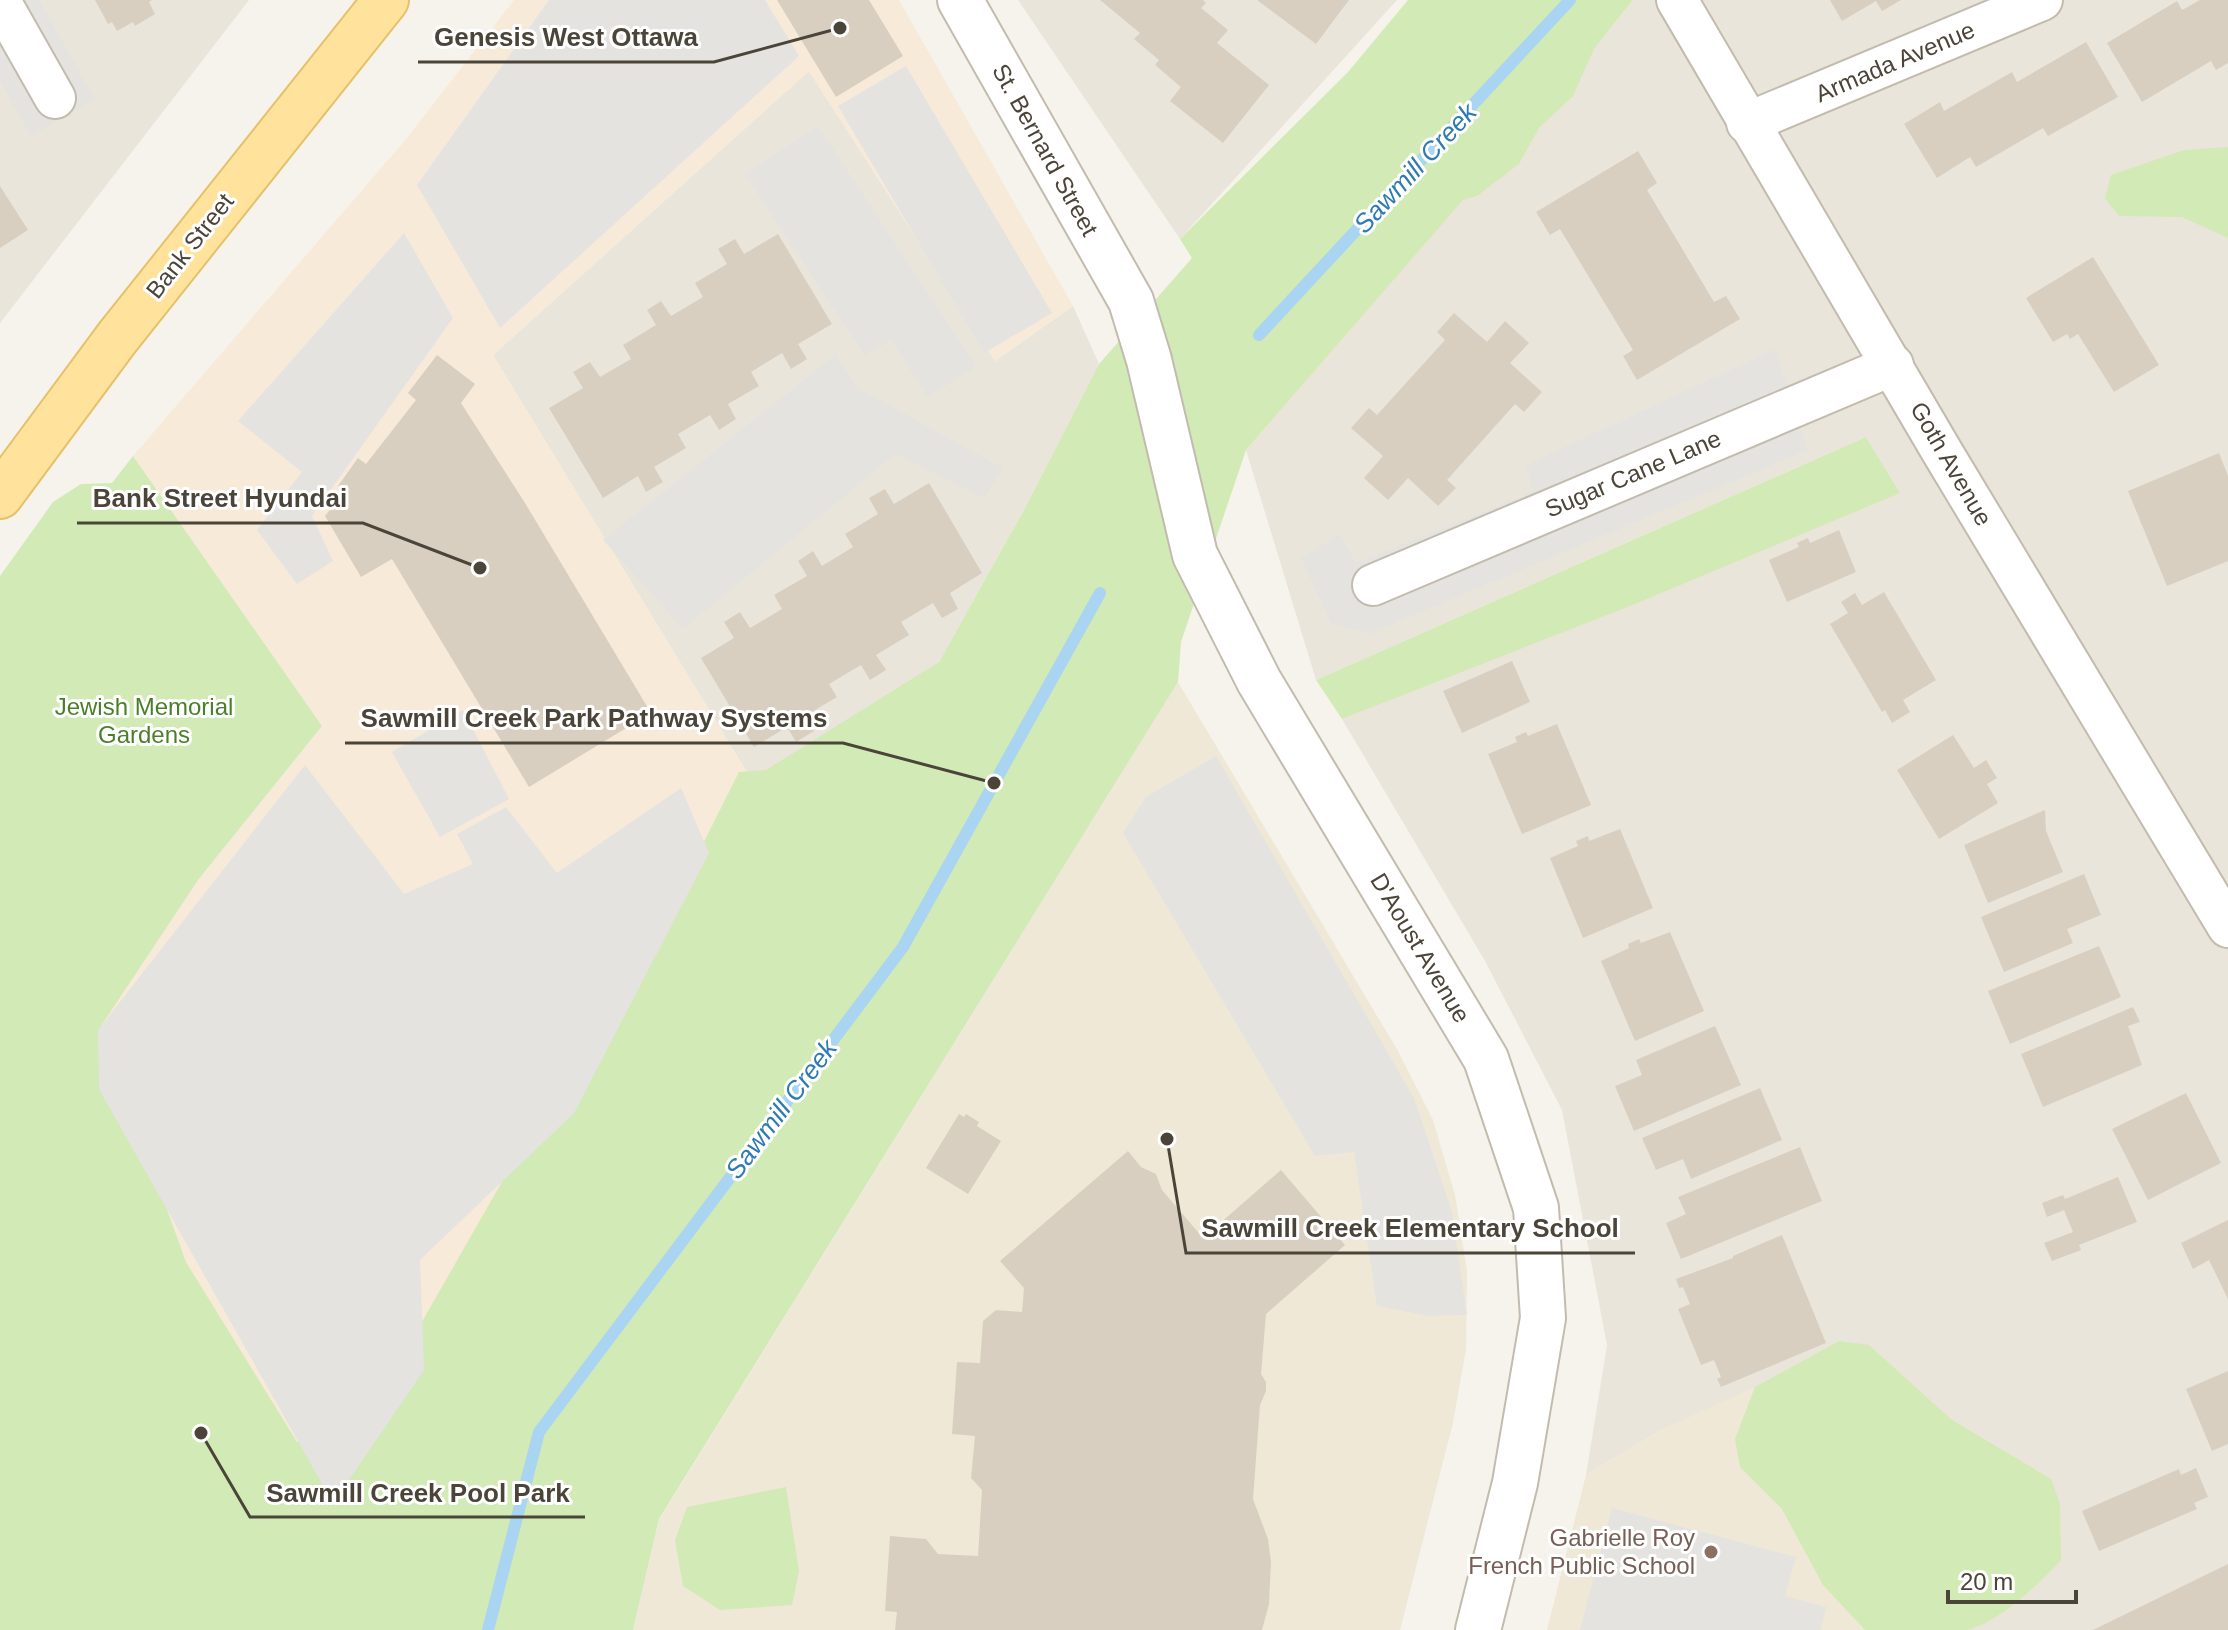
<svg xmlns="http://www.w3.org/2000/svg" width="2228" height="1630" viewBox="0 0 2228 1630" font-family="Helvetica,sans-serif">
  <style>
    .residential { fill: #eae5da }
    .commercial { fill: #f7ead8 }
    .education { fill: #efe8d6 }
    .green { fill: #d2eab5 }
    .parking { fill: #e5e3e0 }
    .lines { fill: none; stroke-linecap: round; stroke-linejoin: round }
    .stream { stroke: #a9d4f2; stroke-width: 12 }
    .building { fill: #d8cfc1 }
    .minor-casing { stroke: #c2bbae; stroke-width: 44 }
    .tertiary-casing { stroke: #c2bbae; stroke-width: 48 }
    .primary-casing { stroke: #e6c16a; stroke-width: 48 }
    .minor { stroke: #fff; stroke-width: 40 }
    .tertiary { stroke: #fff; stroke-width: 44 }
    .primary { stroke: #ffe39c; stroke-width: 44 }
    .education-dot { fill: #8d6e63; stroke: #fff; stroke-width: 3 }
    .labels { text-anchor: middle; stroke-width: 6; stroke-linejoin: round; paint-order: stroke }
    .street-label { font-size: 24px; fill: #4b4439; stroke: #fff }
    .park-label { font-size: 24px; fill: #4a7f2a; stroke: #fff }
    .education-label { font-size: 24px; fill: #785e54; stroke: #fff; text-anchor: end }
    .water-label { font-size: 26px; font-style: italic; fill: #2e7ab2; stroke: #fff }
    .leader { fill: none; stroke: #4b4439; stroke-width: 3 }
    .callout-dot { fill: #4b4439; stroke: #fff; stroke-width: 3 }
    .callout-label { font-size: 26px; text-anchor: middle; font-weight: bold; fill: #4b4439; stroke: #fff; stroke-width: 6; stroke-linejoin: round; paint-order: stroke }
  </style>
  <rect width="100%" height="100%" fill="#f6f3ec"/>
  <!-- residential -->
  <g class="residential">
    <path d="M 0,0 L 249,0 L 0,323 Z"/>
    <path d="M 1018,0 L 1397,0 L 1180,239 Z"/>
    <path d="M 1633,0 L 2228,0 L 2228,1630 L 1901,1630 L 1663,1429 L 1586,1475 L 1607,1345 L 1562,1110 L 1485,961 L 1342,719 L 1899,492 L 1866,437 L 1316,680 L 1246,450 L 1611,28 Z"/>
    <path d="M 809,71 L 995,361 L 1073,306 L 1099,364 L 1025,508 L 815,884 L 493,355 Z"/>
  </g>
  <!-- commercial -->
  <path class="commercial" d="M 514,0 L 899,0 L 1073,306 L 995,361 L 809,71 L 493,355 L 815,884 L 395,1605 L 186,1262 L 95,1008 L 322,726 L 133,456 L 407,138 Z"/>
  <!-- education -->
  <g class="education">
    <path d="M 1178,682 L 1398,1051 L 1433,1120 L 1455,1195 L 1467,1271 L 1466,1349 L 1453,1423 L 1400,1630 L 633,1630 L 659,1520 Z"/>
    <path d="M 1755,1387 L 1901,1630 L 1547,1630 L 1586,1475 L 1663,1429 Z"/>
  </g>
  <!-- green -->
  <g class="green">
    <path d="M 1408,0 L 1633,0 L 1594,49 L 1573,96 L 1539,128 L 1519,164 L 1477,196 L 1463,200 L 1246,450 L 1181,642 L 1178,682 L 659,1519 L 633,1630 L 0,1630 L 0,576 L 53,502 L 81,484 L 112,483 L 133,456 L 322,726 L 198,880 L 101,1026 L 186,1262 L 297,1442 L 383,1390 L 503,1180 L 582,1085 L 739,772 L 766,770 L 939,662 L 1025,508 L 1099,364 L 1192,258 L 1180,239 L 1348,72 Z"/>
    <path d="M 2228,147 L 2228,238 L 2182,217 L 2119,216 L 2105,198 L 2111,175 L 2184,150 Z"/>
    <path d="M 1866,437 L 1900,493 L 1635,604 L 1342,719 L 1316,680 Z"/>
    <path d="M 1839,1341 L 1869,1345 L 1952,1420 L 2051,1479 L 2060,1504 L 2061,1560 C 2043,1581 1994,1626 1966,1630 C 1935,1630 1897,1630 1865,1630 L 1823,1585 L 1782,1509 L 1740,1467 L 1735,1439 L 1755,1387 Z"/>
    <path d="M 786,1487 L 799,1571 L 792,1605 L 720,1610 L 683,1586 L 675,1540 L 687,1507 Z"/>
  </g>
  <!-- parking -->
  <g class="parking">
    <path d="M 0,0 L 39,0 L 95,99 L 31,136 L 0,81 Z"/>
    <path d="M 549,0 L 765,0 L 799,56 L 500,328 L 417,185 Z"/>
    <path d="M 906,66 L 1052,313 L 984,353 L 838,106 Z"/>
    <path d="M 818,126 L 976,366 L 928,397 L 891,340 L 865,356 L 745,174 Z"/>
    <path d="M 404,233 L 453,318 L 312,516 L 333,561 L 297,584 L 257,530 L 302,472 L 238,421 Z"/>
    <path d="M 1775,349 L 1808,450 L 1369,634 L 1331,624 L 1301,558 L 1340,534 L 1356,563 L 1533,492 L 1526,465 Z"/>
    <path d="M 836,354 L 856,387 L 1003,468 L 984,498 L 896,454 L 683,629 L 603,540 Z"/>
    <path d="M 463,710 L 509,799 L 440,837 L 392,752 Z"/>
    <path d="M 1216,756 L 1414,1098 L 1452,1212 L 1467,1315 L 1429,1316 L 1377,1306 L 1354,1152 L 1315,1156 L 1123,833 L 1146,797 Z"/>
    <path d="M 305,765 L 404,894 L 473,864 L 457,834 L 506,807 L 557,873 L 681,788 L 709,853 L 574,1113 L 420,1260 L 424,1370 L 333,1503 L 99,1089 L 98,1030 Z"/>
    <path d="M 1612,1508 L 1796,1557 L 1785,1596 L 1826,1607 L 1821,1630 L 1580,1630 Z"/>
  </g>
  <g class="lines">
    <!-- stream -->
    <g class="stream">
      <path d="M 1259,335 L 1570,0"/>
      <path d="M 488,1630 L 539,1432 L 903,947 L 1100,593"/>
    </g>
  </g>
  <!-- building -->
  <g class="building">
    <path d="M 95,0 L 152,0 L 149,2 L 155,14 L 135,26 L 133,22 L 117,31 L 112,22 L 108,24 Z"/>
    <path d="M 777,0 L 869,0 L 903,56 L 836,97 Z"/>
    <path d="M 1100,0 L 1203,0 L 1206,3 L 1201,8 L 1228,30 L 1217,43 L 1269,85 L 1223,143 L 1170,101 L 1181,87 L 1155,65 L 1159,60 L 1134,39 L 1140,33 Z"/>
    <path d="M 1257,0 L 1349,0 L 1316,44 Z"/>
    <path d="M 1830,0 L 1901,0 L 1882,11 L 1876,1 L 1842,21 Z"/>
    <path d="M 2200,0 L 2228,0 L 2228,63 L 2216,70 L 2211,61 L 2142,102 L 2107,43 L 2177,1 L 2182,10 Z"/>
    <path d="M 2086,42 L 2118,97 L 2048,136 L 2043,128 L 1976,167 L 1970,157 L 1937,178 L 1904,124 L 1940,102 L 1944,111 L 2012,72 L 2017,82 Z"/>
    <path d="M 1638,151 L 1657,183 L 1647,190 L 1714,302 L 1726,296 L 1740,319 L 1637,380 L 1623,356 L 1633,350 L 1560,229 L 1550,235 L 1536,212 Z"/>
    <path d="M 0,186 L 28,230 L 0,248 Z"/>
    <path d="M 778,234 L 832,324 L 798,344 L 807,359 L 791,369 L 782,353 L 751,372 L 759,386 L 728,404 L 736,419 L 719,430 L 710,415 L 678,434 L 686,448 L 654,467 L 663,482 L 646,492 L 638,476 L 603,498 L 549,408 L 583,388 L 573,372 L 590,362 L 600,377 L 631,359 L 623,345 L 656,325 L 647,310 L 661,301 L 671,316 L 703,297 L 695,283 L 727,264 L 718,249 L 735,239 L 744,254 Z"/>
    <path d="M 2093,257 L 2159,365 L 2114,392 L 2078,334 L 2070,339 L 2067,334 L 2053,342 L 2026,298 Z"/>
    <path d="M 1454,313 L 1487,342 L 1505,321 L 1529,343 L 1510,363 L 1542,392 L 1524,412 L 1515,404 L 1447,480 L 1456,488 L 1438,506 L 1408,478 L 1388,500 L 1364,478 L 1383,456 L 1351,428 L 1369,408 L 1377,415 L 1445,340 L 1437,332 Z"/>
    <path d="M 437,355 L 475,384 L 461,403 L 525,503 L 651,713 L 529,787 L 392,559 L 361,577 L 325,516 L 345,491 L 338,486 L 358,458 L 366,464 L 416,400 L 408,393 Z"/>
    <path d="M 2219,453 L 2228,476 L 2228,561 L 2167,586 L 2128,491 Z"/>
    <path d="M 929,483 L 982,573 L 950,593 L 958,609 L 942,618 L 933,603 L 901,622 L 909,635 L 876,655 L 886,670 L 870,680 L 861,665 L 829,684 L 837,697 L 805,716 L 814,731 L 796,742 L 787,727 L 754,747 L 701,658 L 734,638 L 724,622 L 740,612 L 750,628 L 782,609 L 774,595 L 807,576 L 798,561 L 813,551 L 822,566 L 853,547 L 845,534 L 878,514 L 869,498 L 885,489 L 894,504 Z"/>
    <path d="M 1839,530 L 1856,572 L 1787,602 L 1769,560 L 1799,547 L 1797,543 L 1808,538 L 1810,543 Z"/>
    <path d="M 1884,592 L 1936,680 L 1903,700 L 1910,712 L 1892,723 L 1885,710 L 1882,712 L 1830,624 L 1848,613 L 1841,602 L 1855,593 L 1862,605 Z"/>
    <path d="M 1512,661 L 1530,702 L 1462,733 L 1443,691 Z"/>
    <path d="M 1557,724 L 1591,805 L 1522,834 L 1488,754 L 1517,742 L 1515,737 L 1526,732 L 1528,736 Z"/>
    <path d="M 1953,735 L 1974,768 L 1986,760 L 1997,778 L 1987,784 L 1998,803 L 1939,839 L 1897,770 Z"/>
    <path d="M 2045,810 L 2046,831 L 2063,872 L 1988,903 L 1964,845 Z"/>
    <path d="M 1620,829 L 1653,908 L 1583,938 L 1550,858 L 1578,846 L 1576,841 L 1588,836 L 1589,841 Z"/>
    <path d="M 2084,874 L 2101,915 L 2067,929 L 2073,943 L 2004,972 L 1981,917 Z"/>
    <path d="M 1670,932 L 1704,1011 L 1635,1041 L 1601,961 L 1629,948 L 1628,944 L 1639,939 L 1641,943 Z"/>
    <path d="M 2099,946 L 2121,997 L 2010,1044 L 1988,991 Z"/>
    <path d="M 2133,1007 L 2140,1022 L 2128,1026 L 2142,1065 L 2043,1107 L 2021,1054 Z"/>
    <path d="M 1715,1026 L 1741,1085 L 1634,1131 L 1615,1086 L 1642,1075 L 1636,1060 Z"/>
    <path d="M 1760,1088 L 1782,1140 L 1691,1179 L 1683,1159 L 1656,1170 L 1642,1138 Z"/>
    <path d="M 2186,1093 L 2221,1163 L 2148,1200 L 2112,1129 Z"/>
    <path d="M 959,1114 L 964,1117 L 966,1114 L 979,1122 L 977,1126 L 1001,1141 L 968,1194 L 926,1168 Z"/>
    <path d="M 1800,1147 L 1822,1201 L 1681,1259 L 1666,1223 L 1686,1214 L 1678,1197 Z"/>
    <path d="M 1128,1151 L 1141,1167 L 1156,1174 L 1162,1190 L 1203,1238 L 1281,1170 L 1345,1245 L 1266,1314 L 1261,1374 L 1266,1382 L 1266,1391 L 1260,1405 L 1253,1499 L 1268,1539 L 1271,1562 L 1269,1604 L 1262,1630 L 895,1630 L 897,1612 L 885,1611 L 890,1536 L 926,1539 L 938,1554 L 978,1556 L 982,1490 L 971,1478 L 975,1436 L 952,1434 L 957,1362 L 980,1363 L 983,1321 L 996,1310 L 1022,1312 L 1024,1288 L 1000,1261 Z"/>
    <path d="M 2118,1177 L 2137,1222 L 2079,1245 L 2081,1250 L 2052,1261 L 2044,1243 L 2073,1232 L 2064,1210 L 2047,1217 L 2042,1203 L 2063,1195 L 2065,1199 Z"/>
    <path d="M 2228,1220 L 2228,1299 L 2209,1260 L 2193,1269 L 2181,1243 Z"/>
    <path d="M 1782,1235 L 1826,1343 L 1721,1387 L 1717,1379 L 1721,1377 L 1714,1360 L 1701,1365 L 1678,1309 L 1690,1304 L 1683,1287 L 1679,1288 L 1676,1279 L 1733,1258 L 1733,1256 Z"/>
    <path d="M 2228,1371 L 2228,1444 L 2212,1451 L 2186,1389 Z"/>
    <path d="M 2196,1468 L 2208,1497 L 2194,1503 L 2197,1509 L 2099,1551 L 2082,1511 L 2179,1469 L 2181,1475 Z"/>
    <path d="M 2228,1564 L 2228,1630 L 2093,1630 Z"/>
  </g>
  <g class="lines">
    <!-- minor casing -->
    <g class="minor-casing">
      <g id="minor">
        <path d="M 1677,0 L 1941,450 L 2228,927"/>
        <path d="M 0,1 L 55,98"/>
        <path d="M 1747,123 L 2042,0"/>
        <path d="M 1373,585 L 1893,365"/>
      </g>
    </g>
    <!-- tertiary casing -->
    <g class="tertiary-casing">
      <path id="tertiary" d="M 960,0 L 1131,301 L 1149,360 L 1195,555 L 1259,681 L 1486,1059 L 1536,1208 L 1543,1318 L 1515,1483 L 1478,1630"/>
    </g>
    <!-- primary casing -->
    <g class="primary-casing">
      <path id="primary" d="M 0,496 L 117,338 L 386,0"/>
    </g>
    <!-- minor -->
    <use href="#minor" class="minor"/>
    <!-- tertiary -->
    <use href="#tertiary" class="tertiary"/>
    <!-- primary -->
    <use href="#primary" class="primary"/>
  </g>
  <!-- markers -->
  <circle class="education-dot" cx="1711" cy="1552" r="8"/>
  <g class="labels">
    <!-- street labels -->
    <g class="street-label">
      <text transform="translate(1895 62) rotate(-23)" y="8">Armada Avenue</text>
      <text transform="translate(1045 150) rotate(61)" y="8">St. Bernard Street</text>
      <text transform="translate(190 246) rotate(-52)" y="8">Bank Street</text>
      <text transform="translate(1951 464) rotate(60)" y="8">Goth Avenue</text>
      <text transform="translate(1633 474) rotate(-23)" y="8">Sugar Cane Lane</text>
      <text transform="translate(1420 948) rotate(59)" y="8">D'Aoust Avenue</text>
    </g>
    <!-- park labels -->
    <g class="park-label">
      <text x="144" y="715">Jewish Memorial<tspan x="144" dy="28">Gardens</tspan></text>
    </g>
    <!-- education labels -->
    <g class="education-label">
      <text x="1695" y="1546">Gabrielle Roy<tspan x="1695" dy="28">French Public School</tspan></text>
    </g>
    <!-- water labels -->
    <g class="water-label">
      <text transform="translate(1415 168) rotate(-47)" y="9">Sawmill Creek</text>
      <text transform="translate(781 1109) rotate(-53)" y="9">Sawmill Creek</text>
    </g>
  </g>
  <!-- callouts -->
  <path class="leader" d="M840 28L714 62H418M480 568L363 523H77M994 783L843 743H345M1167 1139L1186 1253H1635M201 1433L250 1517H585"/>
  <g class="callout-dot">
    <circle cx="840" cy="28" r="8"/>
    <circle cx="480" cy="568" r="8"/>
    <circle cx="994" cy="783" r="8"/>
    <circle cx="1167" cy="1139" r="8"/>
    <circle cx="201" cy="1433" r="8"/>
  </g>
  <g class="callout-label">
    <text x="566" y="46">Genesis West Ottawa</text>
    <text x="220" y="507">Bank Street Hyundai</text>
    <text x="594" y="727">Sawmill Creek Park Pathway Systems</text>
    <text x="1410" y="1237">Sawmill Creek Elementary School</text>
    <text x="418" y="1502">Sawmill Creek Pool Park</text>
  </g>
  <!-- scale -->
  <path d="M1948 1590v12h128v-12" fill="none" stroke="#4b4439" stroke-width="4"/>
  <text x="1960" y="1590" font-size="24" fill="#4b4439" stroke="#ffffff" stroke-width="6" paint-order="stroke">20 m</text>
</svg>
